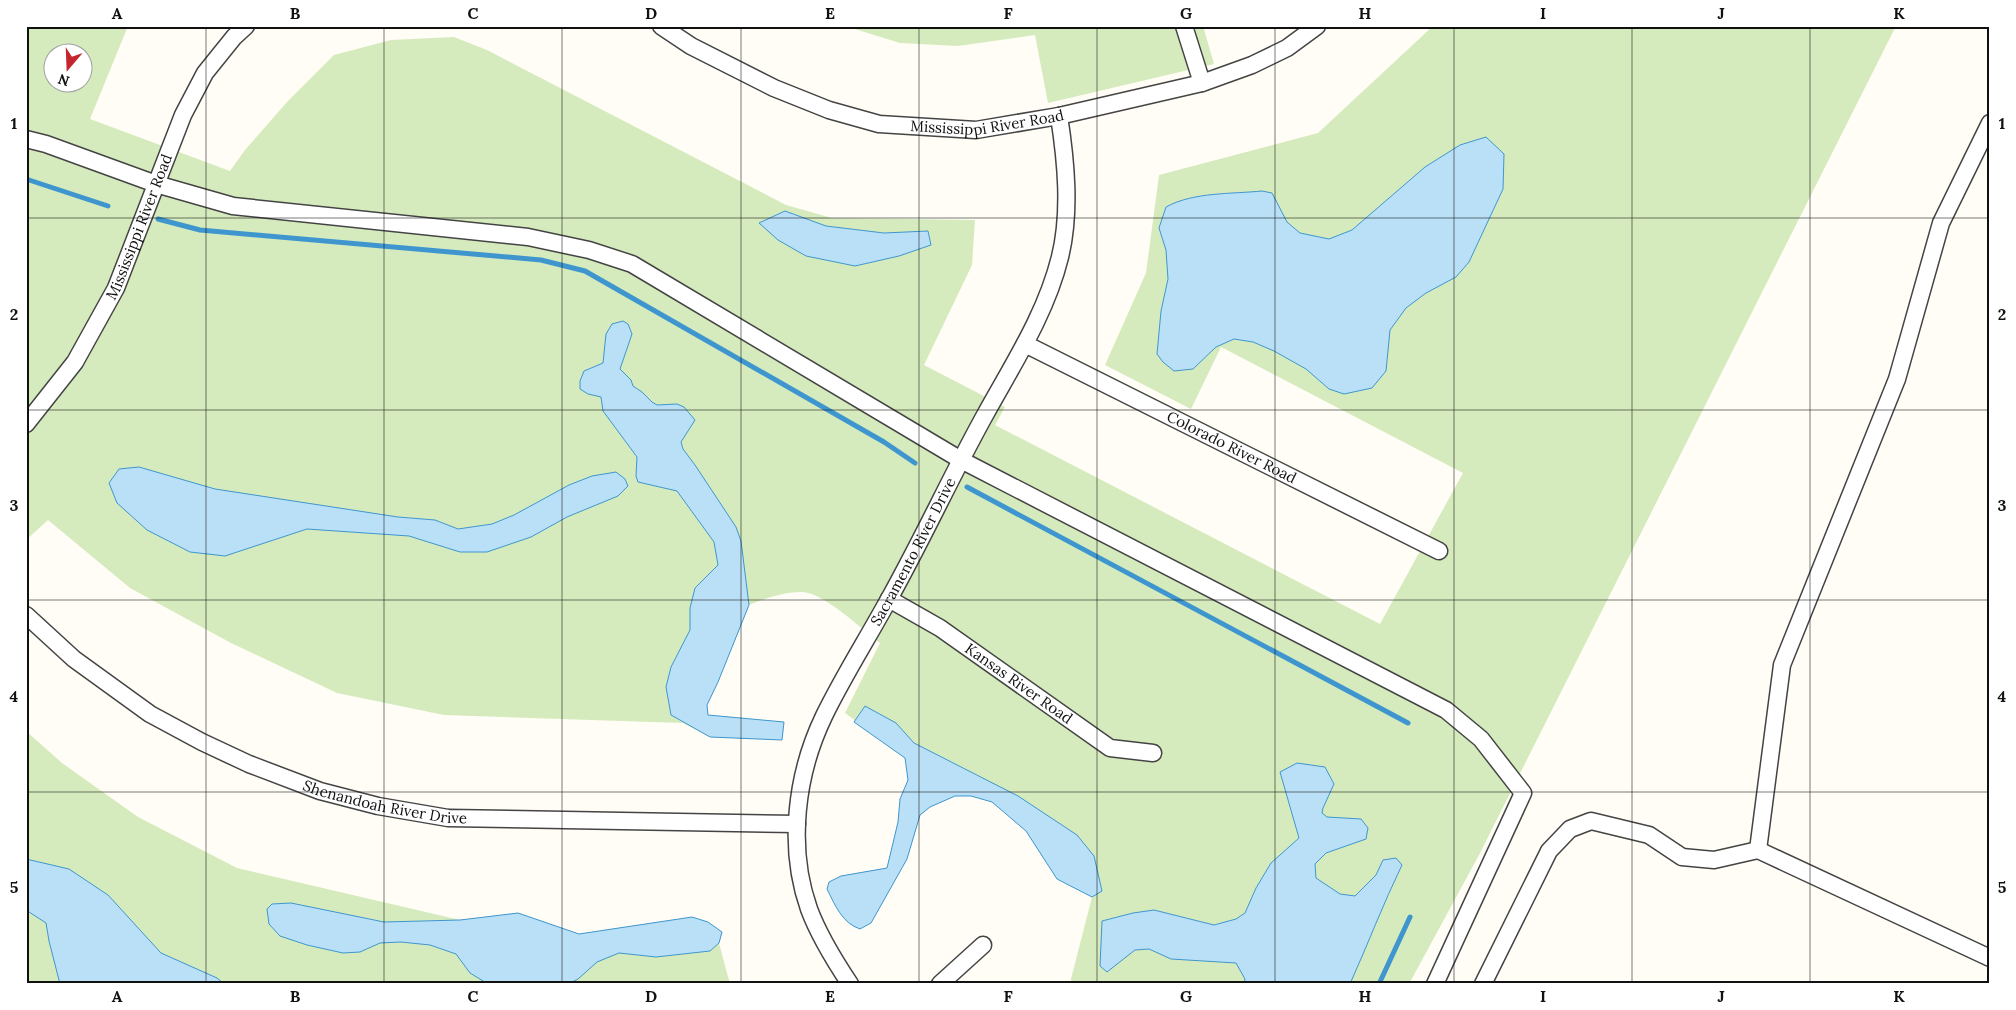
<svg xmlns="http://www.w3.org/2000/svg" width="2016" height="1010" viewBox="0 0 2016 1010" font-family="Lora,serif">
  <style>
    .green { fill: #d5ebbd; fill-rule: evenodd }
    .water { fill: #b9e0f7; stroke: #3f96cf }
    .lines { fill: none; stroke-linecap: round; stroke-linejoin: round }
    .stream { stroke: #3f96cf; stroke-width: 5 }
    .street-casing { stroke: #444; stroke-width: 19 }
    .street { stroke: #fff; stroke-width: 16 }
    .grid { fill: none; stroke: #111; stroke-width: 1; stroke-opacity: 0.55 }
    .labels { text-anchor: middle; stroke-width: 5; stroke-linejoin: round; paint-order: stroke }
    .street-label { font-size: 15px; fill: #111; stroke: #fff }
    .neatline { fill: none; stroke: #111; stroke-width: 2 }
    .grid-label { font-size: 16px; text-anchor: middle; font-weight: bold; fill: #111 }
  </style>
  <rect width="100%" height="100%" fill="#fffdf5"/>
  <!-- green -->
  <g class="green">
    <path d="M 26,26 L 128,26 L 90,119 L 230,171 L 245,150 L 287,102 L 334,55 L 391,40 L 454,37 L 487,50 L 786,205 L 832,218 L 975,220 L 972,265 L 924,365 L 1005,407 L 995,425 L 1380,624 L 1463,473 L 1221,347 L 1191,409 L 1105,365 L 1146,273 L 1159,175 L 1318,133 L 1433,26 L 1896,26 L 1479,855 L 1409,984 L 1072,984 L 1071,979 L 1092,897 L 1057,879 L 1026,831 L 992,802 L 971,796 L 955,796 L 930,807 L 920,815 L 907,859 L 871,923 L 860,929 C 842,923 835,905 827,889 L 829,882 L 841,876 L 887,868 L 898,822 L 900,799 L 908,780 L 906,758 L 845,713 L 880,643 C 863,630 823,592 802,592 C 784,592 766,598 749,605 L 718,682 L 707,705 L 708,715 L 784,722 L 782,740 L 710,737 L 683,723 L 444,715 L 337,693 L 231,643 L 130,588 L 48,520 L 26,540 ZM 52,52 L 82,52 L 82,82 L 52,82 Z"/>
    <path d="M 845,26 L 1203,26 L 1214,64 L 1048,103 L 1035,35 L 958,46 L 900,43 Z"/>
    <path d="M 26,731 L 62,763 L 138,817 L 237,868 L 460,920 L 518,913 L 579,934 L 692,917 L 708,922 L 722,932 L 719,943 L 730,984 L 26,984 Z"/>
  </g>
  <!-- water -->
  <g class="water">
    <path d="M 1486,137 L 1504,154 L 1503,189 L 1469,262 L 1456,277 L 1426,293 L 1406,308 L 1390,330 L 1386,371 L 1372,388 L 1344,394 L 1329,389 L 1306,369 L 1274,351 L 1253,342 L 1234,339 L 1216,347 L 1193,369 L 1174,371 L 1163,362 L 1157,354 L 1161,311 L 1168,279 L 1166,250 L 1159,228 L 1166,207 C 1193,192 1232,194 1262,191 L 1272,193 L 1287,222 L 1300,233 L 1329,239 L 1352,230 L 1425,167 L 1460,145 Z"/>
    <path d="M 785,211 L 826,226 L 884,233 L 928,231 L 931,245 L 899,256 L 855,266 L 806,256 L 778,240 L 759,223 Z"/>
    <path d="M 623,321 L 628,324 L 632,334 L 620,369 L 631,380 L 633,386 L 642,392 L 652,402 L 657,405 L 677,404 L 684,407 L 695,420 L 681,442 L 683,449 L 695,465 L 736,527 L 741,541 L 749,605 L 718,682 L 707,705 L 708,715 L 784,722 L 782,740 L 710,737 L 671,715 L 666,687 L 671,667 L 690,630 L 690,608 L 695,588 L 718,565 L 714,542 L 677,491 L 638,482 L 636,476 L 637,457 L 603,411 L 601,397 L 588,394 L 580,389 L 580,381 L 584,371 L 603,363 L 606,334 L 612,324 Z"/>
    <path d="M 139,467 L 215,489 L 398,517 L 435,520 L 458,529 L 492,524 L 514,515 L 569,485 L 592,476 L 616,472 L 625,479 L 628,486 L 618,496 L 567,517 L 531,537 L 487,552 L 460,552 L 409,536 L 307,529 L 225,556 L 190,552 L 147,530 L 117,503 L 109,483 L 119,469 Z"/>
    <path d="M 865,706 L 896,723 L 914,743 L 1018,796 L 1077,835 L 1094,856 L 1102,891 L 1092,897 L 1057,879 L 1026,831 L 992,802 L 971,796 L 955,796 L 930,807 L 920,815 L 907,859 L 871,923 L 860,929 C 842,923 835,905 827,889 L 829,882 L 841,876 L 887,868 L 898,822 L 900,799 L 908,780 L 905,758 L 854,722 Z"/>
    <path d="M 1297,763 L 1325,767 L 1334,784 L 1323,808 L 1322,813 L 1327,817 L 1361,819 L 1368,828 L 1366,839 L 1326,853 L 1315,864 L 1316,878 L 1340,894 L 1355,896 L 1376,875 L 1383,860 L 1396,858 L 1402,865 C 1383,904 1368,944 1350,984 L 1244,984 L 1245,979 L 1236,963 L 1171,959 L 1149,949 L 1135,950 L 1107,972 L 1100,966 L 1102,921 L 1133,913 L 1154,910 L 1214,925 L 1236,919 L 1245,913 L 1256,888 L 1271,863 L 1299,838 L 1280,772 Z"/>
    <path d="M 26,859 L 69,869 L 108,895 L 161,953 L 217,978 L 224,984 L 60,984 L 49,941 L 46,923 L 26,910 Z"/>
    <path d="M 291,903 L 384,922 L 460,920 L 518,913 L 579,934 L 692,917 L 708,922 L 722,932 L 719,943 L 710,951 L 656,957 L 619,953 L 597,962 L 578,979 L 568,984 L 488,984 L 470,973 L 456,954 L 430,945 L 401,942 L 380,943 L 360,952 L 343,953 L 307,945 L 280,936 L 269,924 L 267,909 L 272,904 Z"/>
  </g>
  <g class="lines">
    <!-- stream -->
    <g class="stream">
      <path d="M 26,179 L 108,206"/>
      <path d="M 158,219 L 200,230 L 541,260 L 585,271 L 884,442 L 915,463"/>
      <path d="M 967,487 L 1408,723"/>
      <path d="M 1379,984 L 1410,917"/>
    </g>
    <!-- street casing -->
    <g class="street-casing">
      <g id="street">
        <path id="s1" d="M 661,26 L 691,46 L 774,88 L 829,110 L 879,124 L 976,130 L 1059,116 L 1202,83 L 1252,65 L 1287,48 L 1317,26"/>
        <path d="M 1184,26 L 1202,83"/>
        <path d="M 26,139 L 46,144 L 156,184 L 233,206 L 528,237 L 589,250 L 632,264 L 961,460 L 1446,710 L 1481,739 L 1523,793 L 1435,984"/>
        <path id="s2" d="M 1025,344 L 1439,551"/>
        <path id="s3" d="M 26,424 L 75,362 L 116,288 L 183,115 L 205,73 L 234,37 L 246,26"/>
        <path id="s4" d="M 889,599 L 940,628 L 1110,748 L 1153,753"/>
        <path id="s5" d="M 26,615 L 74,659 L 150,714 L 202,742 L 249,764 L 320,791 L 378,806 L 448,818 L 797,824"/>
        <path d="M 1758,850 L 1782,665 L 1897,379 L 1941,223 L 1990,123"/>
        <path id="s6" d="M 850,984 C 834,960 819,936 809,909 C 787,847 796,774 824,716 C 842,679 864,644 884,608 C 920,545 950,478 985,415 C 1013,364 1046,314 1060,257 C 1071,212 1066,161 1059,116"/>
        <path d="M 940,984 L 983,945"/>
        <path d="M 1483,984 L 1549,851 L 1570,829 L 1591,821 L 1649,835 L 1682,857 L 1714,860 L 1758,850 L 1990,958"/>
      </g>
    </g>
    <!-- street -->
    <use href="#street" class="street"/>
  </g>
  <!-- grid -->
  <path class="grid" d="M 206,26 L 206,984M 384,26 L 384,984M 562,26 L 562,984M 741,26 L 741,984M 919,26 L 919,984M 1097,26 L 1097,984M 1275,26 L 1275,984M 1454,26 L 1454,984M 1632,26 L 1632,984M 1810,26 L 1810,984M 26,218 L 1990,218M 26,410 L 1990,410M 26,600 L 1990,600M 26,792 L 1990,792"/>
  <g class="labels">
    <!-- street labels -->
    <g class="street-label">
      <text dy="5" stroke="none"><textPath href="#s1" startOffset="349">Mississippi River Road</textPath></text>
      <text dy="5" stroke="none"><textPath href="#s3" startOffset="229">Mississippi River Road</textPath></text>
      <text dy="5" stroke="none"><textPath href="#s2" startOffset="231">Colorado River Road</textPath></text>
      <text dy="5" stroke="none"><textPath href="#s6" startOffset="471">Sacramento River Drive</textPath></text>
      <text dy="5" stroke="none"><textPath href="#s4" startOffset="155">Kansas River Road</textPath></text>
      <text dy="5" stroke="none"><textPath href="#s5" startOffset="412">Shenandoah River Drive</textPath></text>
    </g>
  </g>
  <!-- border -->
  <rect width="2016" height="1010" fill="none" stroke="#ffffff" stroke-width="55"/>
  <!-- north arrow -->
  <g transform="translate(68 68) rotate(199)"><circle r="24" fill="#ffffff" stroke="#a0a0a0"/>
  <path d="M0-4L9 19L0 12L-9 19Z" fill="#c4262e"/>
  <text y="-8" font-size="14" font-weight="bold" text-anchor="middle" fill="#111111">N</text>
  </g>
  <rect x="28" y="28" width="1960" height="954" class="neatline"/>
  <g class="grid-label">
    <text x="117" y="19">A</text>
    <text x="295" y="19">B</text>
    <text x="473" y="19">C</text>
    <text x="651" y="19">D</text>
    <text x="830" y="19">E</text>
    <text x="1008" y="19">F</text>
    <text x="1186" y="19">G</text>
    <text x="1365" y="19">H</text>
    <text x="1543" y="19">I</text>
    <text x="1721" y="19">J</text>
    <text x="1899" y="19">K</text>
    <text x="14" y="129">1</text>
    <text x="2002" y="129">1</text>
    <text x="14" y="320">2</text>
    <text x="2002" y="320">2</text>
    <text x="14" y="511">3</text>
    <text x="2002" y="511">3</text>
    <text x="14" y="702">4</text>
    <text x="2002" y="702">4</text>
    <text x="14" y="893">5</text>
    <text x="2002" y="893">5</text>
    <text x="117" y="1002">A</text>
    <text x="295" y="1002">B</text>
    <text x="473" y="1002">C</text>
    <text x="651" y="1002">D</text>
    <text x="830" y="1002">E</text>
    <text x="1008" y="1002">F</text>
    <text x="1186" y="1002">G</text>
    <text x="1365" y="1002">H</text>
    <text x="1543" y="1002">I</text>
    <text x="1721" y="1002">J</text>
    <text x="1899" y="1002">K</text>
  </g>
</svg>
